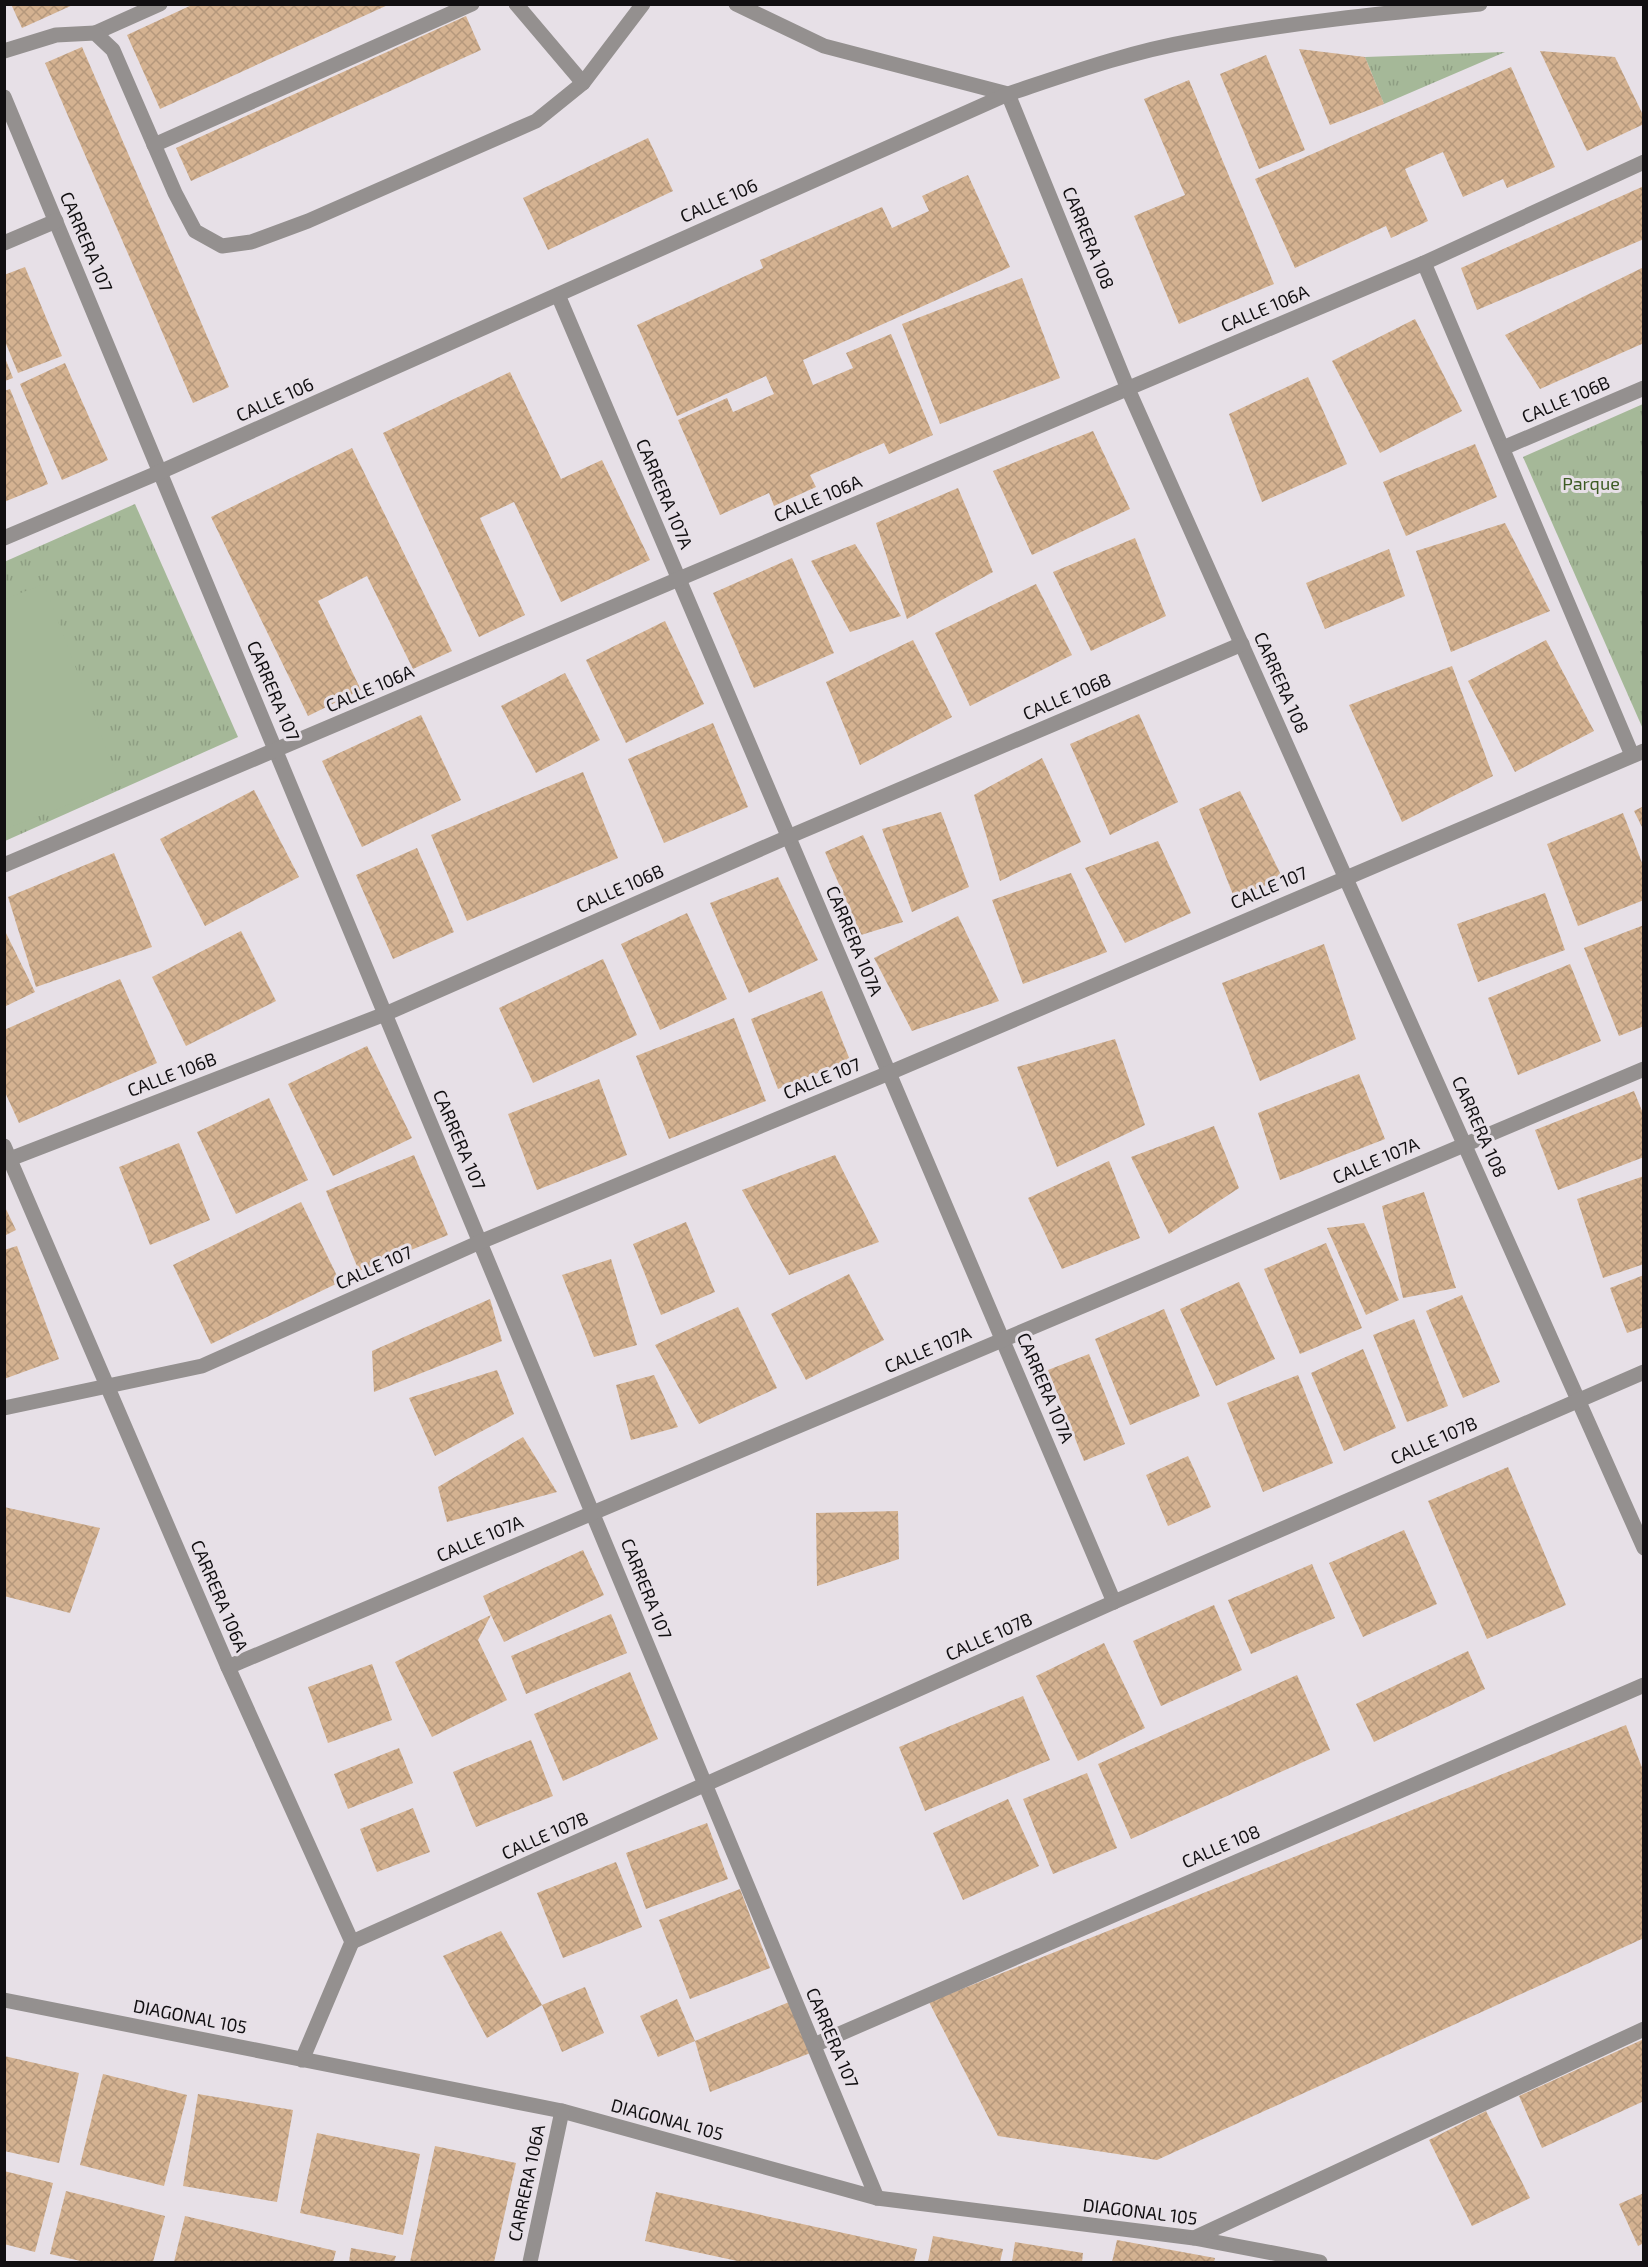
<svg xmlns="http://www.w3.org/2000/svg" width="1648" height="2267" viewBox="0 0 1648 2267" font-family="'Exo 2',sans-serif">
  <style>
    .grass { fill: url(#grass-tufts) }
    .pitch { fill: #a5b898 }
    .building { fill: url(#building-cross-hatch) }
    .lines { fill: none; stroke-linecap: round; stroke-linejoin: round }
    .minor { stroke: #94908f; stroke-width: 15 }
    .labels { text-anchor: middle; stroke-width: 6; stroke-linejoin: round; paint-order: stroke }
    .street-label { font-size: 18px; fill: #110f11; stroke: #e7e0e7 }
    .park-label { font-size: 18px; fill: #3d5b23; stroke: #e7e0e7 }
  </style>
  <defs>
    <pattern id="grass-tufts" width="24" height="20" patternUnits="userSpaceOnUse" patternTransform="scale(1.5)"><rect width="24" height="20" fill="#a5b898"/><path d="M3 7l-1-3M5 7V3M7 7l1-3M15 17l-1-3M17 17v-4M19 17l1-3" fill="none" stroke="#8d9d82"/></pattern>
    <pattern id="building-cross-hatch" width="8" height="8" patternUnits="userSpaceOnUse" patternTransform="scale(1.5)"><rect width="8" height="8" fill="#d4b291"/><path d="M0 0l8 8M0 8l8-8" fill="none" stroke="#b5987c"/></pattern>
  </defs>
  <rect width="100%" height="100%" fill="#e7e0e7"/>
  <!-- grass -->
  <g class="grass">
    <path d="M 1505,52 L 1384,104 L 1365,57 Z"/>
    <path d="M 1643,404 L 1643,729 L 1523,457 Z"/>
    <path d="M 135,504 L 238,737 L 5,841 L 4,562 Z"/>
  </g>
  <!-- pitch -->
  <path class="pitch" d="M 44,584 L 120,785 L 5,829 L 5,599 Z"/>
  <!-- building -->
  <g class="building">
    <path d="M 11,4 L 75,4 L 22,28 Z"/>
    <path d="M 194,4 L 390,4 L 160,109 L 127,35 Z"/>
    <path d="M 466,16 L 481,50 L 191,181 L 176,148 Z"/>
    <path d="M 82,47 L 229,387 L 193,403 L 45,63 Z"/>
    <path d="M 1299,49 L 1365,57 L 1384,104 L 1330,125 Z"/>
    <path d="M 1540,51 L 1615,57 L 1644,117 L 1644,124 L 1587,151 Z"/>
    <path d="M 1266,55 L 1305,150 L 1259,169 L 1220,74 Z"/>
    <path d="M 1511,67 L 1555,167 L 1507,188 L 1503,179 L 1463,197 L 1443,152 L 1405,169 L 1428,221 L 1391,238 L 1386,226 L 1295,268 L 1255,179 Z"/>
    <path d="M 1189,80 L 1274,284 L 1179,324 L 1134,216 L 1185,195 L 1144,99 Z"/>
    <path d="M 648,138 L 673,191 L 548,250 L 523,198 Z"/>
    <path d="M 968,175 L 1010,267 L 803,360 L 813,385 L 853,368 L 846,353 L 891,334 L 933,435 L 889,454 L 884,443 L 810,475 L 816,487 L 774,506 L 769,493 L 720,515 L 678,420 L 727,398 L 733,412 L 774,394 L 766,376 L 677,416 L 637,325 L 763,268 L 760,260 L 882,207 L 892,228 L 929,211 L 922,196 Z"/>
    <path d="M 1644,186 L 1644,239 L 1477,310 L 1461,268 Z"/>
    <path d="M 25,267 L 62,356 L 18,373 L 4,339 L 4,275 Z"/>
    <path d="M 1644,267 L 1644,343 L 1540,389 L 1505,335 Z"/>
    <path d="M 1022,278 L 1060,378 L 940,424 L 902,324 Z"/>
    <path d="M 1415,319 L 1462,411 L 1380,453 L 1332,361 Z"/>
    <path d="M 5,358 L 13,378 L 5,381 Z"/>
    <path d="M 65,363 L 108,460 L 62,480 L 20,384 Z"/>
    <path d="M 510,372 L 561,479 L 602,460 L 650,560 L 561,602 L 514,502 L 480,518 L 525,615 L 479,637 L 383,433 Z"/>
    <path d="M 1308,377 L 1347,464 L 1262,502 L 1229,414 Z"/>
    <path d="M 10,389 L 48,484 L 4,502 L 4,391 Z"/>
    <path d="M 1093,431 L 1130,509 L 1032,555 L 993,471 Z"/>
    <path d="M 1475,444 L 1497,497 L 1406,536 L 1383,482 Z"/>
    <path d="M 352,448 L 452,651 L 413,669 L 367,576 L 318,601 L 361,690 L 308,716 L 211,517 Z"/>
    <path d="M 958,488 L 993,572 L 907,619 L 876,523 Z"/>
    <path d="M 1505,523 L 1550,611 L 1451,652 L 1416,551 Z"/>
    <path d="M 1135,538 L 1166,616 L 1091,651 L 1053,572 Z"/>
    <path d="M 855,544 L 901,616 L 850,632 L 811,561 Z"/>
    <path d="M 1389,549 L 1405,596 L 1325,629 L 1306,583 Z"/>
    <path d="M 792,558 L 834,653 L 754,688 L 713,593 Z"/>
    <path d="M 1036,584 L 1072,655 L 970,706 L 935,633 Z"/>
    <path d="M 665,621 L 704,704 L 626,743 L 586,660 Z"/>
    <path d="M 913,640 L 952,717 L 860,765 L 826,682 Z"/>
    <path d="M 1546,640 L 1594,731 L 1515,772 L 1468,681 Z"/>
    <path d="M 1452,666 L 1493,776 L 1402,822 L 1349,705 Z"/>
    <path d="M 565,673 L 600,740 L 536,773 L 501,706 Z"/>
    <path d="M 1139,714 L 1178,802 L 1110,835 L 1070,744 Z"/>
    <path d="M 421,715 L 461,800 L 362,847 L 322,761 Z"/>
    <path d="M 713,723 L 748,807 L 664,843 L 628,759 Z"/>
    <path d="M 1042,758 L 1081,842 L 1000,881 L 974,795 Z"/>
    <path d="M 583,772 L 618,858 L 467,921 L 431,835 Z"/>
    <path d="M 254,790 L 299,877 L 205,926 L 160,839 Z"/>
    <path d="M 1240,791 L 1283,879 L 1234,897 L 1199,809 Z"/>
    <path d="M 1644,806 L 1644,831 L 1634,811 Z"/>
    <path d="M 941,812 L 969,887 L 912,912 L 882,829 Z"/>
    <path d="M 1623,813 L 1644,868 L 1644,900 L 1578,926 L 1547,844 Z"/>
    <path d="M 863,835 L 903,922 L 861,935 L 825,852 Z"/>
    <path d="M 1158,841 L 1191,913 L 1125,943 L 1085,868 Z"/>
    <path d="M 417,848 L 454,932 L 393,959 L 356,875 Z"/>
    <path d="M 114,853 L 152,947 L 36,987 L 8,897 Z"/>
    <path d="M 1071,873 L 1107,952 L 1023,984 L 992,900 Z"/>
    <path d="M 778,877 L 818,960 L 749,993 L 710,903 Z"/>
    <path d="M 1545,893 L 1565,950 L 1478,982 L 1457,924 Z"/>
    <path d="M 687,913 L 727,999 L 660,1030 L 621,944 Z"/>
    <path d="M 958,916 L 999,1001 L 912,1031 L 874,958 Z"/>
    <path d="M 1644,925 L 1644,1026 L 1619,1036 L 1584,948 Z"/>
    <path d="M 4,929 L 35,992 L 4,1007 Z"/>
    <path d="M 241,931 L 276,1001 L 186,1046 L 152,977 Z"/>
    <path d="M 1324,944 L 1356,1039 L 1260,1081 L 1222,983 Z"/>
    <path d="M 603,959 L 637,1035 L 533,1083 L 499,1008 Z"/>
    <path d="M 1570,964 L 1601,1041 L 1518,1075 L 1488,998 Z"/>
    <path d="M 120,979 L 157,1063 L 19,1123 L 4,1090 L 4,1030 Z"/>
    <path d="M 822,991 L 850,1060 L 778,1089 L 751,1019 Z"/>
    <path d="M 734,1018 L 766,1101 L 669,1139 L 636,1056 Z"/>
    <path d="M 1115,1039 L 1145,1125 L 1057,1167 L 1017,1067 Z"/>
    <path d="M 367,1046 L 412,1138 L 333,1176 L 288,1084 Z"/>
    <path d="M 1359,1074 L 1385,1139 L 1280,1180 L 1258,1113 Z"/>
    <path d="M 599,1079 L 627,1155 L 537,1190 L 508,1114 Z"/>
    <path d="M 1634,1091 L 1644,1116 L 1644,1157 L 1558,1190 L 1535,1130 Z"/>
    <path d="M 269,1098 L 308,1180 L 236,1214 L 197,1132 Z"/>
    <path d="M 1214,1126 L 1239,1188 L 1169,1234 L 1131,1157 Z"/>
    <path d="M 179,1143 L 210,1220 L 150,1245 L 119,1167 Z"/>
    <path d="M 414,1155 L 448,1235 L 359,1271 L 326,1191 Z"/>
    <path d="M 835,1155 L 879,1242 L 789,1275 L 742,1190 Z"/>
    <path d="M 1109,1161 L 1140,1238 L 1062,1269 L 1028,1198 Z"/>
    <path d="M 1644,1176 L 1644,1264 L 1603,1278 L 1577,1199 Z"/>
    <path d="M 1424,1192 L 1456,1288 L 1403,1298 L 1382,1206 Z"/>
    <path d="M 301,1202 L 340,1282 L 211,1344 L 173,1265 Z"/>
    <path d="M 4,1205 L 16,1230 L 4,1236 Z"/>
    <path d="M 686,1222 L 715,1292 L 661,1315 L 633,1244 Z"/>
    <path d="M 1364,1223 L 1399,1300 L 1366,1315 L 1327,1228 Z"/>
    <path d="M 1326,1243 L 1362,1328 L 1300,1354 L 1264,1269 Z"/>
    <path d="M 17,1246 L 59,1359 L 4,1379 L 4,1250 Z"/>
    <path d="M 611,1259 L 637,1345 L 594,1357 L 562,1275 Z"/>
    <path d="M 849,1274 L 884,1340 L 806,1380 L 771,1314 Z"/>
    <path d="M 1644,1275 L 1644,1327 L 1627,1333 L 1610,1288 Z"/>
    <path d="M 1239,1282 L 1275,1359 L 1216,1386 L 1180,1309 Z"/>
    <path d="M 1462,1295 L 1500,1382 L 1463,1398 L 1426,1311 Z"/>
    <path d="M 490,1299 L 502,1341 L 374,1392 L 372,1351 Z"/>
    <path d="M 738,1307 L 777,1388 L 699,1424 L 655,1345 Z"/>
    <path d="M 1164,1309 L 1200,1396 L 1130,1425 L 1095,1339 Z"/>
    <path d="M 1414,1319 L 1448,1406 L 1407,1422 L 1373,1335 Z"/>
    <path d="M 1363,1349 L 1396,1428 L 1344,1451 L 1311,1373 Z"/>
    <path d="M 1089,1354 L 1125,1444 L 1084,1461 L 1048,1370 Z"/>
    <path d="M 497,1370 L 514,1414 L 435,1456 L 409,1398 Z"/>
    <path d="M 654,1375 L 678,1427 L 631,1440 L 616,1385 Z"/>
    <path d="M 1298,1375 L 1333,1463 L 1263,1492 L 1227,1403 Z"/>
    <path d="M 523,1437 L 557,1492 L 447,1522 L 438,1487 Z"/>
    <path d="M 1188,1456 L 1211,1507 L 1168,1526 L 1146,1475 Z"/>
    <path d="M 1508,1467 L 1566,1605 L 1487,1639 L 1428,1501 Z"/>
    <path d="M 4,1507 L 100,1528 L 70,1613 L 4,1596 Z"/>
    <path d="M 898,1511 L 899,1559 L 817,1586 L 816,1513 Z"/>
    <path d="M 1404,1530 L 1437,1604 L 1363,1637 L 1329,1563 Z"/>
    <path d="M 583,1550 L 604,1595 L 504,1642 L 491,1615 L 478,1640 L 507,1700 L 432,1737 L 395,1662 L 491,1615 L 483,1596 Z"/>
    <path d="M 1312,1564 L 1335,1618 L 1251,1654 L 1228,1600 Z"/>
    <path d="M 1214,1605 L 1242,1670 L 1161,1706 L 1133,1641 Z"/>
    <path d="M 611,1614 L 627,1653 L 526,1694 L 511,1656 Z"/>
    <path d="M 1104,1643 L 1145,1728 L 1078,1761 L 1036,1676 Z"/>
    <path d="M 1468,1651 L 1485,1689 L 1374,1742 L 1356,1704 Z"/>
    <path d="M 372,1664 L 392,1720 L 328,1743 L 308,1687 Z"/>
    <path d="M 630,1672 L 658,1739 L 563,1781 L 534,1714 Z"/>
    <path d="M 1297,1675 L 1330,1750 L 1131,1839 L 1098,1764 Z"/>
    <path d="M 1023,1696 L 1050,1760 L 925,1811 L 899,1747 Z"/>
    <path d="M 1626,1725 L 1644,1773 L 1644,1938 L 1157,2160 L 998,2136 L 929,2002 Z"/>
    <path d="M 531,1740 L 553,1796 L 476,1827 L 453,1772 Z"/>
    <path d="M 399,1748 L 413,1783 L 348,1809 L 334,1774 Z"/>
    <path d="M 1087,1773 L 1117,1848 L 1053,1874 L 1023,1799 Z"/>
    <path d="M 1008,1799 L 1039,1866 L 963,1900 L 933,1833 Z"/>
    <path d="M 413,1808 L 430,1852 L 377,1872 L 360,1829 Z"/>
    <path d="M 707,1823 L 728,1879 L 646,1909 L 626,1853 Z"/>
    <path d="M 616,1862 L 642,1927 L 563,1958 L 537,1893 Z"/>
    <path d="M 740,1889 L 770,1968 L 690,1999 L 659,1920 Z"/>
    <path d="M 501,1931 L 542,2005 L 487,2038 L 443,1956 Z"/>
    <path d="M 585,1987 L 604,2033 L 562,2052 L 542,2005 Z"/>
    <path d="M 677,1999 L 695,2041 L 658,2057 L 640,2016 Z"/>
    <path d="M 794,2000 L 813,2052 L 710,2092 L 695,2041 Z"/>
    <path d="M 1644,2039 L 1644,2101 L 1542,2148 L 1519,2096 Z"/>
    <path d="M 4,2056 L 79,2073 L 59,2163 L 4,2151 Z"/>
    <path d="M 103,2074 L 187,2095 L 164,2186 L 80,2165 Z"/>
    <path d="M 198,2094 L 293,2110 L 277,2202 L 183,2186 Z"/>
    <path d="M 1486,2111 L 1530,2198 L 1472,2226 L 1429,2140 Z"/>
    <path d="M 317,2133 L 420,2154 L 403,2235 L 300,2213 Z"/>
    <path d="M 435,2146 L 516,2163 L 494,2262 L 410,2262 Z"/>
    <path d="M 4,2171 L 53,2183 L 35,2252 L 4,2244 Z"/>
    <path d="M 66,2191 L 165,2216 L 153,2262 L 85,2262 L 50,2254 Z"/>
    <path d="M 656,2192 L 917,2249 L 914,2262 L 742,2262 L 645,2241 Z"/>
    <path d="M 1644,2193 L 1644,2243 L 1638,2246 L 1619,2204 Z"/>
    <path d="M 185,2216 L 336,2251 L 333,2262 L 174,2262 Z"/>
    <path d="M 933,2236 L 1003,2249 L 1000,2262 L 928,2262 Z"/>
    <path d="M 1117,2240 L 1215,2258 L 1214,2262 L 1112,2262 Z"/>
    <path d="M 1015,2242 L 1083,2253 L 1082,2262 L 1012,2262 Z"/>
    <path d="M 351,2248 L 396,2256 L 394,2262 L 349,2262 Z"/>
  </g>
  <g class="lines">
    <!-- minor -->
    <g class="minor">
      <path d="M 516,4 L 583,83"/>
      <path d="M 736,4 L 824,46 L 1008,94 L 1128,389 L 1644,1548"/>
      <path d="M 95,33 L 160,4"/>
      <path d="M 4,51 L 56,35 L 95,33 L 113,50 L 175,193 L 195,231 L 222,246 L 251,242 L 308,221 L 536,121 L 583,83 L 643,4"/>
      <path d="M 4,97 L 877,2198"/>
      <path d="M 154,145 L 472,4"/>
      <path d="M 4,243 L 56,221"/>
      <path d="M 1424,263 L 1632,755"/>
      <path d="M 558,295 L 1114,1602"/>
      <path d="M 1503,448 L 1644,388"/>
      <path d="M 4,538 L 160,472 L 1008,94 C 1068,74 1129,52 1192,41 C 1287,23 1384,13 1480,4"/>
      <path d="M 4,865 L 1424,263 L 1644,162"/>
      <path d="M 4,1146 L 228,1667 L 352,1942 L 302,2060"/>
      <path d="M 10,1159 L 385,1014 L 788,837 L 1242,644"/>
      <path d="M 4,1408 L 202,1366 L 480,1242 L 889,1073 L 1644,751"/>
      <path d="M 228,1667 L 1644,1069"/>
      <path d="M 352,1942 L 1114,1602 L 1644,1372"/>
      <path d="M 4,2000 L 562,2111 L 877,2198 L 1194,2238 L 1320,2262"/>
      <path d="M 814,2045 L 1644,1685"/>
      <path d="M 1194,2238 L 1644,2029"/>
      <path d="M 530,2262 L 562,2111"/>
    </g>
  </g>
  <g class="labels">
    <!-- street labels -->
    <g class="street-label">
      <text transform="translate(719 201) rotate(-24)" y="6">CALLE 106</text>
      <text transform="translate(1088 238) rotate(68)" y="6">CARRERA 108</text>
      <text transform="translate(86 242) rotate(67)" y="6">CARRERA 107</text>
      <text transform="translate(1265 309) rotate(-23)" y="6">CALLE 106A</text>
      <text transform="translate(275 400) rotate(-24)" y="6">CALLE 106</text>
      <text transform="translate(1566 400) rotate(-23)" y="6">CALLE 106B</text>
      <text transform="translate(664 494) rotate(67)" y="6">CARRERA 107A</text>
      <text transform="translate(818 499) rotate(-23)" y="6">CALLE 106A</text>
      <text transform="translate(1281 683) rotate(66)" y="6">CARRERA 108</text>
      <text transform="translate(370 689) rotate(-23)" y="6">CALLE 106A</text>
      <text transform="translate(273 691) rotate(67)" y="6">CARRERA 107</text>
      <text transform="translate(1067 697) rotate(-23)" y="6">CALLE 106B</text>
      <text transform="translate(1269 888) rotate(-23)" y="6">CALLE 107</text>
      <text transform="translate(620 889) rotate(-24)" y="6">CALLE 106B</text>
      <text transform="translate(854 941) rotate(67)" y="6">CARRERA 107A</text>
      <text transform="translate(172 1075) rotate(-21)" y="6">CALLE 106B</text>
      <text transform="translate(822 1079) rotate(-22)" y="6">CALLE 107</text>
      <text transform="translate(1479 1127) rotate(66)" y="6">CARRERA 108</text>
      <text transform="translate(459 1140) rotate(67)" y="6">CARRERA 107</text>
      <text transform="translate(1376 1161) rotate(-23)" y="6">CALLE 107A</text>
      <text transform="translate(374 1268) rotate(-24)" y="6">CALLE 107</text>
      <text transform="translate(928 1350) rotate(-23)" y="6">CALLE 107A</text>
      <text transform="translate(1045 1388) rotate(67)" y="6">CARRERA 107A</text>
      <text transform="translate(1434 1441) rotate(-24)" y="6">CALLE 107B</text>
      <text transform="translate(480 1539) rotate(-23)" y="6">CALLE 107A</text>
      <text transform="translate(646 1589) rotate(68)" y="6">CARRERA 107</text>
      <text transform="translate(219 1596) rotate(67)" y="6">CARRERA 106A</text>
      <text transform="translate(989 1637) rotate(-24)" y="6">CALLE 107B</text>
      <text transform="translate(545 1836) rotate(-24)" y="6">CALLE 107B</text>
      <text transform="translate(1221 1847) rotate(-23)" y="6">CALLE 108</text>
      <text transform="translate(190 2017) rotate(11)" y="6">DIAGONAL 105</text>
      <text transform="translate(832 2038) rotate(67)" y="6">CARRERA 107</text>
      <text transform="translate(667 2120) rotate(15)" y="6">DIAGONAL 105</text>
      <text transform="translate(527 2183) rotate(-78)" y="6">CARRERA 106A</text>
      <text transform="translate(1140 2212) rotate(7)" y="6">DIAGONAL 105</text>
    </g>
    <!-- park labels -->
    <g class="park-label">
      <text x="1591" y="490">Parque</text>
    </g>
  </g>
  <!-- border -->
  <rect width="1648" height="2267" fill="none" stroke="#110f11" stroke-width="12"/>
</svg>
